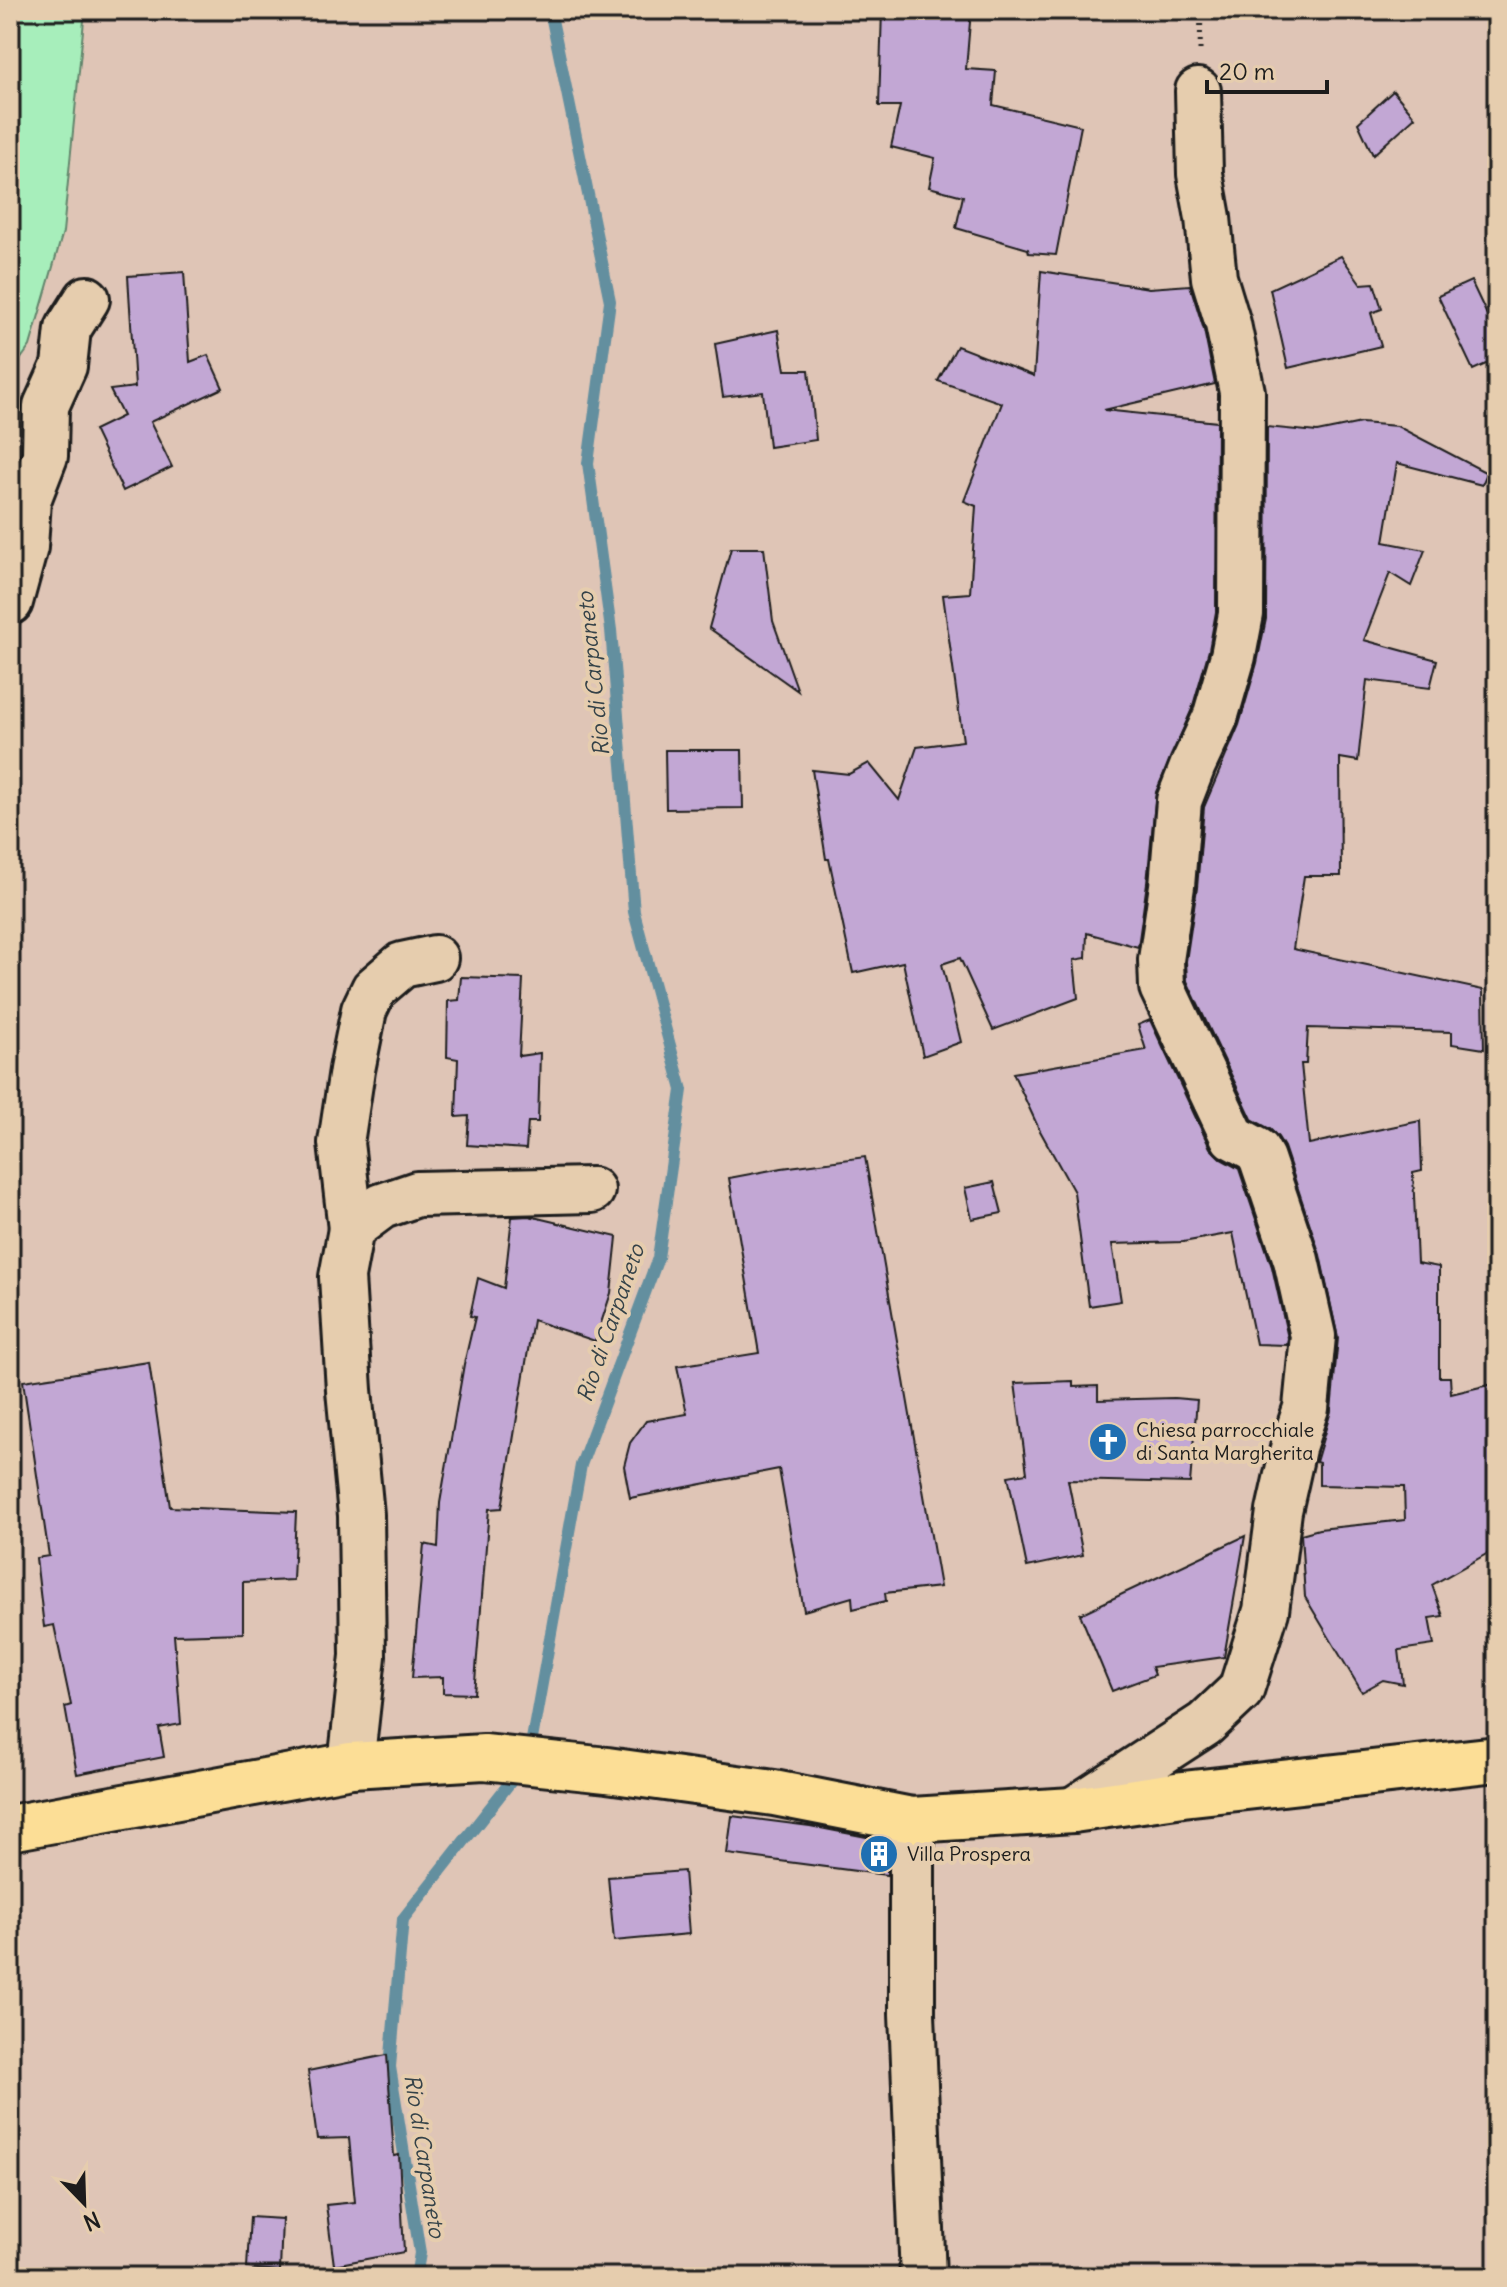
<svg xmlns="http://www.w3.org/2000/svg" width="1507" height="2287" viewBox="0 0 1507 2287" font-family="Delius,sans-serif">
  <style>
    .green { fill: #a7eebb; stroke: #62856c; stroke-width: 2 }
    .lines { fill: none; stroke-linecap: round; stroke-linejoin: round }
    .stream { stroke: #648f9f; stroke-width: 12 }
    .building { fill: #c2a7d4; stroke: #1c1c1c; stroke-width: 2 }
    .minor-casing { stroke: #1c1c1c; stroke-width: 50 }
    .major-casing { stroke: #1c1c1c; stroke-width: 50 }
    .path { stroke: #1c1c1c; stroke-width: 5; stroke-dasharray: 2 6; stroke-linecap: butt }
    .minor { stroke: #e6cdae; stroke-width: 44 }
    .major { stroke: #fcde96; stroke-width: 44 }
    .labels { text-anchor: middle; stroke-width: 8; stroke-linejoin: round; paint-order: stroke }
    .poi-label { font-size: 20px; fill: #1c1c1c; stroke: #e6cdae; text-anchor: start }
    .water-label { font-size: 22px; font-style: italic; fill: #344248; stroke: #e6cdae }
  </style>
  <rect width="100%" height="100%" fill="#dfc5b6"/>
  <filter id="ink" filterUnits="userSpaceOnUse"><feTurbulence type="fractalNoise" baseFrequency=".0125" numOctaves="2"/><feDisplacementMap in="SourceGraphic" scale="16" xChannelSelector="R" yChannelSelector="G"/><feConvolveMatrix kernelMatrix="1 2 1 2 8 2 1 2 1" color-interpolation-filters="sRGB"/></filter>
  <g filter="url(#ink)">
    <!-- green -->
    <path class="green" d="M 10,10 L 85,10 L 63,232 L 30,346 L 10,374 Z"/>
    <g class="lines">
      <!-- stream -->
      <g class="stream">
        <path d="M 529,1756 L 581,1465 L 658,1258 L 682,1090 L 634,912 L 611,630 L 588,463 L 610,301 L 550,10"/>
        <path d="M 416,2277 L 420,2253 L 390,2067 L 403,1919 L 519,1771"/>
      </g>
    </g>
    <!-- building -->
    <g class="building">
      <path d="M 882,10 L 971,10 L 966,69 L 996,71 L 993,105 L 1081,126 L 1056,255 L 1029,253 L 1028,249 L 956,228 L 963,196 L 929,187 L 935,158 L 891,147 L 900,106 L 879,106 Z"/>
      <path d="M 1393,91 L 1415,117 L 1373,155 L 1358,123 Z"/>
      <path d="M 1341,256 L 1361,284 L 1374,283 L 1382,309 L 1371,313 L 1381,346 L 1288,368 L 1270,289 Z"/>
      <path d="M 1041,271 L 1149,288 L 1190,285 L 1204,330 L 1215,384 L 1104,410 L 1217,422 L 1216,612 L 1209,650 L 1192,709 L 1156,792 L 1147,883 L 1138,947 L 1087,933 L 1086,958 L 1074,960 L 1078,998 L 993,1030 L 960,958 L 942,964 L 961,1042 L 923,1056 L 903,962 L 853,973 L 829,859 L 826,859 L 812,770 L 849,774 L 869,763 L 899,800 L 917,747 L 963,741 L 943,595 L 970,593 L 976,506 L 964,501 L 1002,403 L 938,381 L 957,346 L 1034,376 Z"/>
      <path d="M 184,272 L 190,362 L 208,355 L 223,388 L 150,422 L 172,467 L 123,491 L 94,430 L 123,416 L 110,390 L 135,387 L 128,276 Z"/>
      <path d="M 1471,281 L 1497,336 L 1497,359 L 1473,370 L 1438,296 Z"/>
      <path d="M 778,330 L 785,370 L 809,370 L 816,440 L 769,447 L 763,392 L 723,397 L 715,344 Z"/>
      <path d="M 1361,423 L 1397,426 L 1487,473 L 1482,485 L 1397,463 L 1384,542 L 1425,550 L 1411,586 L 1390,573 L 1364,640 L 1437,660 L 1430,688 L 1367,680 L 1358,761 L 1340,758 L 1341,876 L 1304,876 L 1293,949 L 1483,990 L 1484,1049 L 1452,1044 L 1452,1032 L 1308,1028 L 1306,1064 L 1301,1064 L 1309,1144 L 1420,1121 L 1422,1171 L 1413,1173 L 1417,1263 L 1439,1267 L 1439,1377 L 1450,1377 L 1451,1394 L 1497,1383 L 1497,1548 L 1432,1585 L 1443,1616 L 1429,1618 L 1434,1645 L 1399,1650 L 1403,1684 L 1383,1680 L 1362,1692 L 1305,1597 L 1301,1534 L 1319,1529 L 1405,1520 L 1404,1487 L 1319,1485 L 1319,1463 L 1316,1462 L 1331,1411 L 1338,1338 L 1320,1255 L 1284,1147 L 1278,1137 L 1270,1129 L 1252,1119 L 1187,981 L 1186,961 L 1197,888 L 1204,807 L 1239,725 L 1257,663 L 1266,619 L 1267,427 L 1317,432 Z"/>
      <path d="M 731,548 L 764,548 L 773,621 L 798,691 L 709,628 Z"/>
      <path d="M 665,750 L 742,750 L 743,808 L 666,809 Z"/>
      <path d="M 461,977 L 523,979 L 519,1056 L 540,1053 L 538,1122 L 528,1122 L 526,1149 L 467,1145 L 469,1116 L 456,1117 L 458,1059 L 447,1057 L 448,1001 L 459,1000 Z"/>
      <path d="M 1150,1020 L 1210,1148 L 1221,1159 L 1239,1169 L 1272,1267 L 1288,1338 L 1287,1345 L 1256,1344 L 1233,1233 L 1183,1242 L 1112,1244 L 1121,1301 L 1089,1306 L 1074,1192 L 1039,1129 L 1013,1073 L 1146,1050 L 1138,1025 Z"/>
      <path d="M 865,1157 L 940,1587 L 885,1593 L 886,1601 L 853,1609 L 852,1597 L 804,1611 L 779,1469 L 630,1498 L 624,1466 L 630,1443 L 646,1421 L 687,1414 L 677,1366 L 759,1353 L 729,1178 L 782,1168 Z"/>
      <path d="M 994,1182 L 1002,1213 L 972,1219 L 965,1188 Z"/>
      <path d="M 529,1216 L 617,1237 L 611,1293 L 595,1341 L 533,1320 L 502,1508 L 489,1509 L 474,1694 L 443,1693 L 443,1677 L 412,1678 L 424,1544 L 438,1547 L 440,1503 L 464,1364 L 475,1317 L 470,1316 L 478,1278 L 504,1288 L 512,1217 Z"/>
      <path d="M 149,1362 L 170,1507 L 296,1512 L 293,1580 L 243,1582 L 243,1633 L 174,1635 L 181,1724 L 159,1728 L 164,1757 L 77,1774 L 65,1707 L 71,1705 L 54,1625 L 44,1627 L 36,1558 L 49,1556 L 23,1381 Z"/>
      <path d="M 1073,1381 L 1073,1387 L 1098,1386 L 1098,1400 L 1174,1398 L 1197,1400 L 1190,1483 L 1068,1480 L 1083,1555 L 1027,1567 L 1008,1476 L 1027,1473 L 1015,1383 Z"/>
      <path d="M 1245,1536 L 1224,1657 L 1152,1667 L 1155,1675 L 1112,1691 L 1080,1614 Z"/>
      <path d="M 732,1816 L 810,1826 L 887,1841 L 887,1875 L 727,1854 Z"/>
      <path d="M 684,1871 L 689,1934 L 614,1941 L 608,1877 Z"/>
      <path d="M 387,2055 L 394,2156 L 399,2155 L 404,2252 L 334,2265 L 326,2205 L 355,2202 L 349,2138 L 317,2139 L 308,2071 Z"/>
      <path d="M 250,2217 L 282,2219 L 280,2271 L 247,2268 Z"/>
    </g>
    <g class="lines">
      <!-- minor casing -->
      <g class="minor-casing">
        <g id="minor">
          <path d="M 10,602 L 25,547 L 28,500 L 45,456 L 46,406 L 64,366 L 68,329 L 87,299"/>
          <path d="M 351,1229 L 341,1143 L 352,1070 L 364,1010 L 374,989 L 402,965 L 435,958"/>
          <path d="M 351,1765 L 363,1656 L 361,1515 L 349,1390 L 342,1277 L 351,1229 L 382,1206 L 417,1194 L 592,1190"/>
          <path d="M 1073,1810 L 1205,1724 L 1241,1690 L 1266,1611 L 1279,1511 L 1294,1444 L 1306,1408 L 1313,1336 L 1296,1260 L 1262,1159 L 1257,1150 L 1233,1137 L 1162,987 L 1161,960 L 1172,886 L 1179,801 L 1193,765 L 1215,718 L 1233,656 L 1241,614 L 1242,392 L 1228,324 L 1214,278 L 1208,218 L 1200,174 L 1198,91"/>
          <path d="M 912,1820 L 912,2014 L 923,2277"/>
        </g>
      </g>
      <!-- major casing -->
      <g class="major-casing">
        <path id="major" d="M 10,1828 L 351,1765 L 484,1757 L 607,1770 L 774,1793 L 912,1820 L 1073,1810 L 1183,1794 L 1497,1759"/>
      </g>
      <!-- path -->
      <path class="path" d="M 1200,50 L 1201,10"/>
      <!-- minor -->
      <use href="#minor" class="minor"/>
      <!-- major -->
      <use href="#major" class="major"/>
    </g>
  </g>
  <!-- icons -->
  <defs>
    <g id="church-disc" transform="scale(2)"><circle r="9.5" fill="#1f6fb2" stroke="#e6cdae"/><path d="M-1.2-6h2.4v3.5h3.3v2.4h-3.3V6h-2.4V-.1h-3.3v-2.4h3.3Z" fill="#fff"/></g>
    <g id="building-disc" transform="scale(2)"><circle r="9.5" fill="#1f6fb2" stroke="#e6cdae"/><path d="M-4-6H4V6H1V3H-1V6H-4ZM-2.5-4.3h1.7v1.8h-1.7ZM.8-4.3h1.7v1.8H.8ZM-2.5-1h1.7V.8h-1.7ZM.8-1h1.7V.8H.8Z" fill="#fff"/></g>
  </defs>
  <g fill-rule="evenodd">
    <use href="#church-disc" x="1108" y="1442"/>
    <use href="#building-disc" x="879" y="1854"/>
  </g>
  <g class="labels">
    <!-- poi labels -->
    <g class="poi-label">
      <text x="1136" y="1437">Chiesa parrocchiale<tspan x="1136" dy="23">di Santa Margherita</tspan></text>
      <text x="907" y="1861">Villa Prospera</text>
    </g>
    <!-- water labels -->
    <g class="water-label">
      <text transform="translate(593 674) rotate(-96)" y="8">Rio di Carpaneto</text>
      <text transform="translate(610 1323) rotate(-71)" y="8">Rio di Carpaneto</text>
      <text transform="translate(425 2156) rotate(81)" y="8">Rio di Carpaneto</text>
    </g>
  </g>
  <!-- margin -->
  <rect width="1507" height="2287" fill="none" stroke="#e6cdae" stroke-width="40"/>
  <rect x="20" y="20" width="1467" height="2247" fill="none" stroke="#1c1c1c" stroke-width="3" filter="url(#ink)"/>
  <!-- north arrow -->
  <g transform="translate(84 2203) rotate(157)" stroke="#e6cdae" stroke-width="6" paint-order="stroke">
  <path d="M0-6L14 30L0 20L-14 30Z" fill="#1c1c1c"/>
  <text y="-12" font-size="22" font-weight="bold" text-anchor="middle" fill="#1c1c1c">N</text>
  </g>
  <!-- scale -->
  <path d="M1207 80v12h120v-12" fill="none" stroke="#1c1c1c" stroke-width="4"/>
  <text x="1219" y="80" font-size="24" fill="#1c1c1c" stroke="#e6cdae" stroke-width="6" paint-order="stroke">20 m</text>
</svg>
